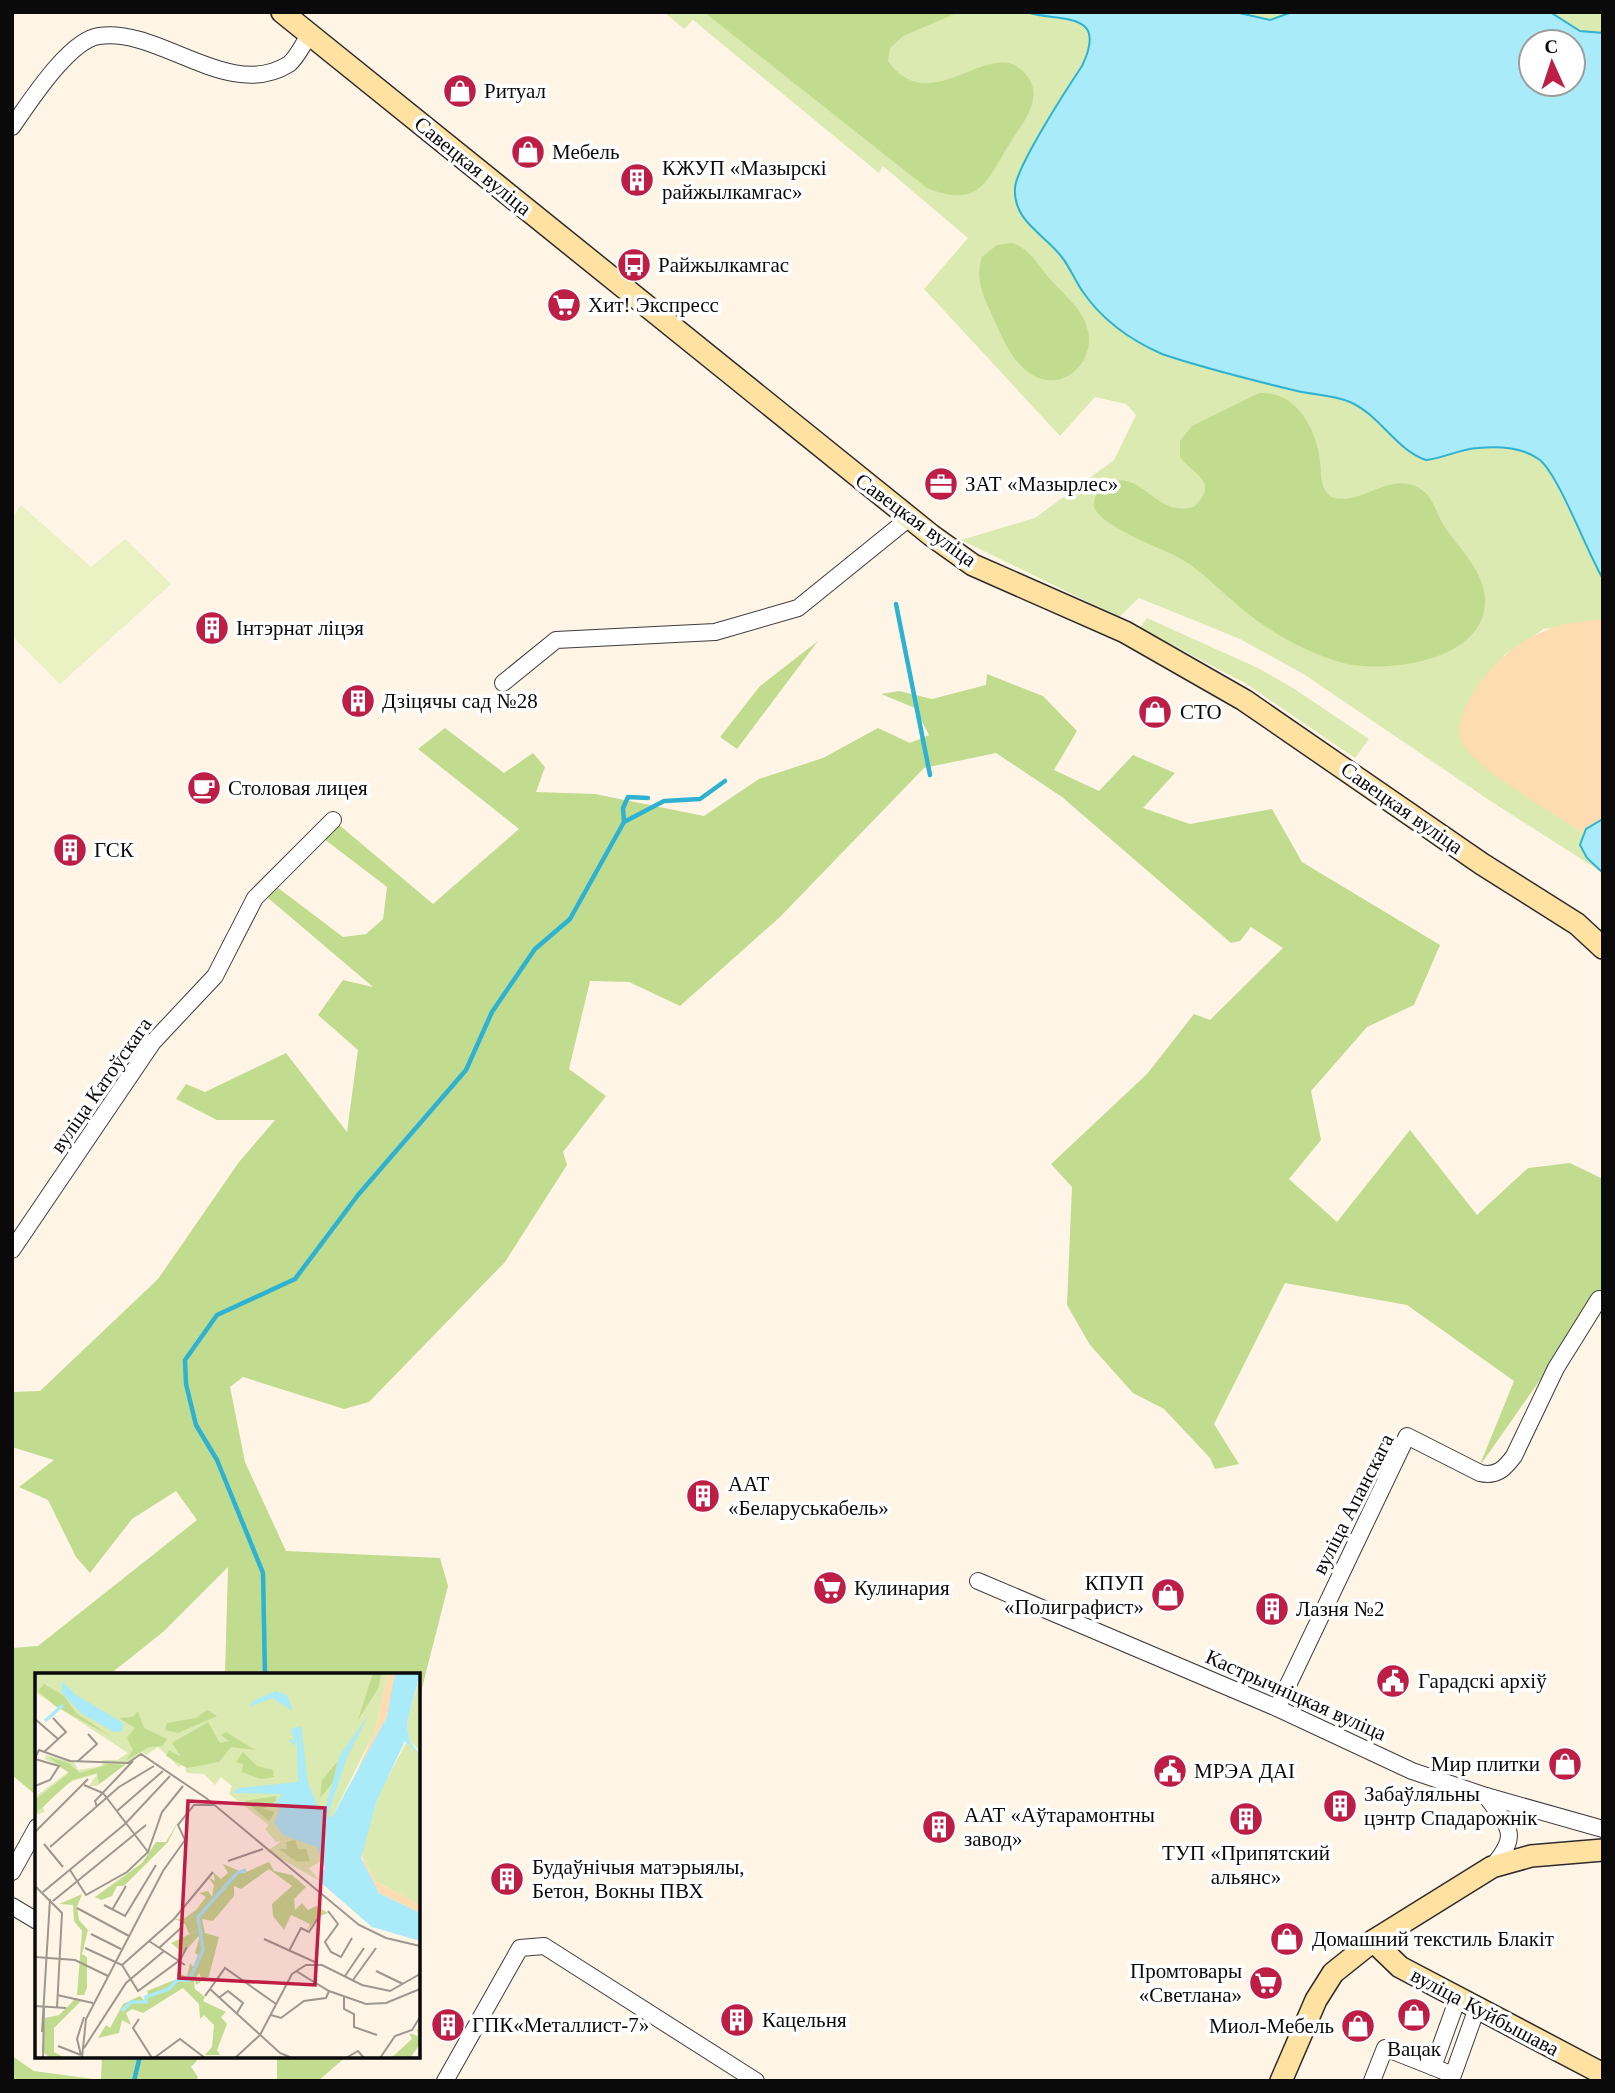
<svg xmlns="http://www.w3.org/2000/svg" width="1615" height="2093" viewBox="0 0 1615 2093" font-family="Georgia,serif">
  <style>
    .green { fill: #daeab0; fill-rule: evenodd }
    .forest { fill: #c1db8f }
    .sand { fill: #fddcb1 }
    .pitch { fill: #eaf1c2 }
    .water { fill: #a9ebf8; stroke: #2eb2d2; stroke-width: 2; fill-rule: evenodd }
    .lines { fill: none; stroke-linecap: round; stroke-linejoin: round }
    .stream { stroke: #2eb2d2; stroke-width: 4.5 }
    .street-casing { stroke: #3d3d3d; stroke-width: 18 }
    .secondary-casing { stroke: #2c2c2c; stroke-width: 24 }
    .street { stroke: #fff; stroke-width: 16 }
    .secondary { stroke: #ffe2a2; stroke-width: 21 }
    .labels { text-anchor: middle; stroke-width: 7; stroke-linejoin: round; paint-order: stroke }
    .poi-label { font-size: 21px; fill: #0a0a0a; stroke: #fff; text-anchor: start }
    .street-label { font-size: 21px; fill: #0a0a0a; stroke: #fff }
    .inset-river { fill: none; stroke: #a9ebf8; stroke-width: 3.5 }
    .inset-road { fill: none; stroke: #9d978f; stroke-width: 2 }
    .view { fill: #be1e46; fill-opacity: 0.15; stroke: #be1e46; stroke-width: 3.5 }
    .inset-edge { fill: none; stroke: #0a0a0a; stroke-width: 3.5 }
  </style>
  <rect width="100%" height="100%" fill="#fff5e7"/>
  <!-- green -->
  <g class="green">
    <path d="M 664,12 L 1603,12 L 1603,345 L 1550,473 L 1603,579 L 1603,620 L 1544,629 L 1504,655 L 1469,753 L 1583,833 C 1579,849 1590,861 1600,871 L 1492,802 L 1305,675 L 1240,639 L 1139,598 L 1119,617 L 961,540 L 1035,518 L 1114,460 L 1136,415 L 1126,404 L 1095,397 L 1060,436 L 924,289 L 968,238 L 883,166 L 879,173 L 693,20 L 684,29 ZM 1531,42 L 1573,42 L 1573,84 L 1531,84 Z"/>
    <path d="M 1147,618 L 1258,668 L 1293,688 L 1369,739 L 1355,758 L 1245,683 L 1140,628 Z"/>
  </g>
  <!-- forest -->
  <g class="forest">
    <path d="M 704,12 L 959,12 L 903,36 L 890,48 L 888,61 C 928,119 986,42 1019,68 C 1051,93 1022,123 1008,146 C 985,185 977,208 927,188 Z"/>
    <path d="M 1013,243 C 1032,251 1038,266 1051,280 C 1064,295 1084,310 1088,331 C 1094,357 1071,387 1042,379 C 1020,373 1006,347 998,328 C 988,305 973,283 982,257 L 997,245 Z"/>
    <path d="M 1259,393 C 1296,391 1316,428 1320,461 C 1322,477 1319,486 1331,497 C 1361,507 1387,472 1417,487 C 1433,494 1435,512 1444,526 C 1459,549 1483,569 1485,599 C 1487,661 1387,674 1343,663 C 1306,653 1270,632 1241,608 C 1218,589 1201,569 1174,555 C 1157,547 1097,524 1094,506 C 1093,501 1096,495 1098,491 C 1139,456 1152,522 1195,506 C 1220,481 1193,475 1180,457 L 1180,441 L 1192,426 Z"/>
    <path d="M 818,641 L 737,749 L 720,737 L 760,686 Z"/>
    <path d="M 987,674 L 1043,696 L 1077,731 L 1054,770 L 1099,791 L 1133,755 L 1175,773 L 1143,808 L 1190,824 L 1272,809 L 1302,862 L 1440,945 L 1414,1005 L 1367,1027 L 1311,1091 L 1321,1140 L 1289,1179 L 1337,1222 L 1410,1130 L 1477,1215 L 1528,1168 L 1570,1163 L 1603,1179 L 1603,1290 L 1479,1467 L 1514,1381 L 1407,1305 L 1285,1283 L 1214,1424 L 1239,1464 L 1215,1469 L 1210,1458 L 1164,1409 L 1133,1393 L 1090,1345 L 1067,1305 L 1072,1187 L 1051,1164 L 1147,1074 L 1194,1014 L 1210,1020 L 1283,948 L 1251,927 L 1240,941 L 1231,943 L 1062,797 L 996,753 L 924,768 L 779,918 L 680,1006 L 629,982 L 590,981 L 569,1069 L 606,1096 L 563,1152 L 567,1165 L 505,1262 L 369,1402 L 344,1409 L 243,1377 L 230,1387 L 245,1462 L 286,1551 L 440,1558 L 448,1586 L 422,1688 L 418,1722 L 418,1675 L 225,1675 L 228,1567 L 163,1632 L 109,1675 L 37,1675 L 37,1796 L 12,1775 L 12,1648 L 38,1646 L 197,1520 L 176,1491 L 132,1519 L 90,1573 L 76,1557 L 48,1500 L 19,1487 L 54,1460 L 12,1447 L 12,1392 L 40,1391 L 158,1279 L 239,1162 L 275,1120 L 217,1120 L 176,1099 L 186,1084 L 205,1092 L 286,1053 L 347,1132 L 358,1050 L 318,1015 L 343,980 L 373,987 L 268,898 L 277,887 L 343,937 L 366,934 L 383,919 L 387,887 L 324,839 L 338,824 L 433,904 L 519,829 L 418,749 L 445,728 L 504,773 L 533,753 L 545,767 L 536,792 L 595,794 L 704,816 L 759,779 L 823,758 L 878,728 L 910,743 L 929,735 L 915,708 L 881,694 L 899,691 L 932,699 L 986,685 Z"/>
    <path d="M 12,2056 L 34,2071 L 101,2080 L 102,2056 L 201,2056 L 191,2067 L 198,2077 L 196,2081 L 12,2081 Z"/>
    <path d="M 277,2056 L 347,2056 L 318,2081 L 277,2081 Z"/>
  </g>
  <!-- sand -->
  <path class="sand" d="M 1603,620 L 1603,819 L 1583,833 C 1558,816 1469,765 1461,741 C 1456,727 1463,712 1469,700 C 1497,650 1545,619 1603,620 Z"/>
  <!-- pitch -->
  <path class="pitch" d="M 21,505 L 91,567 L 125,539 L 171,584 L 60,684 L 12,636 L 12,518 Z"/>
  <!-- water -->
  <g class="water">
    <path d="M 1027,12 L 1235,12 L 1270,20 L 1292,12 L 1550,12 L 1580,31 L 1603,33 L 1603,579 C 1587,552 1559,476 1540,460 C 1523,447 1499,446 1478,448 C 1460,449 1444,458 1426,460 C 1396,450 1380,415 1350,402 C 1333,395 1315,395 1297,391 C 1252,380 1206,369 1162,354 C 1130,340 1103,321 1083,292 C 1075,281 1070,267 1061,256 C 1043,233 1013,221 1015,188 C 1016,167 1068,87 1082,66 C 1110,8 1056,23 1027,12 ZM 1531,42 L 1573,42 L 1573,84 L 1531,84 Z"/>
    <path d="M 1603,819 L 1603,873 L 1587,858 L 1580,845 L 1586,829 Z"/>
  </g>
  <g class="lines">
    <!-- stream -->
    <g class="stream">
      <path d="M 896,604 L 930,775"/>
      <path d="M 624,822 L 623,808 L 628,797 L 648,798"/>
      <path d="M 265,1675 L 263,1573 L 217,1460 L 196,1425 L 186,1384 L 185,1360 L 217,1315 L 295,1279 L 358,1195 L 466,1070 L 492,1012 L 535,949 L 570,919 L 624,822 L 664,801 L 700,799 L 725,781"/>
      <path d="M 134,2081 L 140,2056"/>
    </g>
    <!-- street casing -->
    <g class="street-casing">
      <g id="street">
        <path d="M 12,127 C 29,103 69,40 99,36 C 160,27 229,102 289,64 C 297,58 304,42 310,34"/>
        <path d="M 503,683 L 556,640 L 715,632 L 798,608 L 908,519"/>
        <path d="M 12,1250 L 153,1042 L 215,976 L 255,898 L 333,820"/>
        <path d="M 978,1581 L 1277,1708 L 1412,1771 L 1486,1796 L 1603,1829"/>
        <path d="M 1277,1708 L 1407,1436 L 1480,1473 C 1497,1477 1505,1468 1514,1456 L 1556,1368 L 1599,1299"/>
        <path d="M 1486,1796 C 1510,1829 1520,1834 1492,1867"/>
        <path d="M 12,1872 L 37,1827"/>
        <path d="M 12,1906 L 37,1921"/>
        <path d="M 1433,2067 L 1453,2075 L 1477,2008"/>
        <path d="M 445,2081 L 520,1948 L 544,1946 L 756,2081"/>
        <path d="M 1372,2081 L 1385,2048 L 1433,2067 L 1458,1998"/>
      </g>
    </g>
    <!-- secondary casing -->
    <g class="secondary-casing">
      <g id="secondary">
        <path d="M 282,12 L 931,535 L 973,565 L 1125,632 L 1244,700 L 1482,864 L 1577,924 L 1603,948"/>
        <path d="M 1373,1941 L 1400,1967 L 1603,2074"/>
        <path d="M 1281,2081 L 1316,2000 L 1333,1973 L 1373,1941 L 1492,1867 L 1531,1856 L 1603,1850"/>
      </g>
    </g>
    <!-- street -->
    <use href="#street" class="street"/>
    <!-- secondary -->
    <use href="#secondary" class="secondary"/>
  </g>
  <!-- icons -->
  <defs>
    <g id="shop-disc" transform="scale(1.75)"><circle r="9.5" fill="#be1e46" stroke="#fff"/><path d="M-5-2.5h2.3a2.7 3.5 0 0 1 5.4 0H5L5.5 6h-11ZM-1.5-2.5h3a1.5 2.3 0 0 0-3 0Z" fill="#fff"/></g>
    <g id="building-disc" transform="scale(1.75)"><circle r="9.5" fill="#be1e46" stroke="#fff"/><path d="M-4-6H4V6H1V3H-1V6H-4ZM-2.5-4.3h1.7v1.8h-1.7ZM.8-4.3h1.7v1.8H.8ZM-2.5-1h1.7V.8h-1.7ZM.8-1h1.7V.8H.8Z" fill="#fff"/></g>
    <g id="bus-disc" transform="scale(1.75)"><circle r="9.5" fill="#be1e46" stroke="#fff"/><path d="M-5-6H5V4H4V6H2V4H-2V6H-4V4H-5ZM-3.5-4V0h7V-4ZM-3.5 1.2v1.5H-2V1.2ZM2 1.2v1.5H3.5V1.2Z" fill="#fff"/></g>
    <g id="supermarket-disc" transform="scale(1.75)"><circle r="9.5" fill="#be1e46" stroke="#fff"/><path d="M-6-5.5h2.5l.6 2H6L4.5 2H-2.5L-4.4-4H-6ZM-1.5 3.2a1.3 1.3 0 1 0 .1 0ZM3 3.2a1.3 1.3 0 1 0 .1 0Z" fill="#fff"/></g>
    <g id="office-disc" transform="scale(1.75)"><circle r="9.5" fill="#be1e46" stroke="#fff"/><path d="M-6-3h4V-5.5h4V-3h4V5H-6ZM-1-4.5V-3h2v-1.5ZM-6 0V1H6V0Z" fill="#fff"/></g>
    <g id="cafe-disc" transform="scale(1.75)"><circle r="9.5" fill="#be1e46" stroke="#fff"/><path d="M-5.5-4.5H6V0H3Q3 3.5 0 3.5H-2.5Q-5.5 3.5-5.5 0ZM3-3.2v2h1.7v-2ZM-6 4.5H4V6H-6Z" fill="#fff"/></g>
    <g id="civic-disc" transform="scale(1.75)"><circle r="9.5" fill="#be1e46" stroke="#fff"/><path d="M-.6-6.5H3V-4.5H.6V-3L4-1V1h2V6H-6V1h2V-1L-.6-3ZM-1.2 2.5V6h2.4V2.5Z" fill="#fff"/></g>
  </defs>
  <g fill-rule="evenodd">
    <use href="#shop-disc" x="460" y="91"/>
    <use href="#shop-disc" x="528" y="152"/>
    <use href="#building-disc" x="637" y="180"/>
    <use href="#bus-disc" x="634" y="265"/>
    <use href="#supermarket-disc" x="564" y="305"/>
    <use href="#office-disc" x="941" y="484"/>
    <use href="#building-disc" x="212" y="628"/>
    <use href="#building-disc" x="358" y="701"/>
    <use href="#shop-disc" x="1155" y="712"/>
    <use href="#cafe-disc" x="204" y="788"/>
    <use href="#building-disc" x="70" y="850"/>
    <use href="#building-disc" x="703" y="1496"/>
    <use href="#supermarket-disc" x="830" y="1588"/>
    <use href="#shop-disc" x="1168" y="1595"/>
    <use href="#building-disc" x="1272" y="1609"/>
    <use href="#civic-disc" x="1393" y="1681"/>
    <use href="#shop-disc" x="1565" y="1764"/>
    <use href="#civic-disc" x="1170" y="1771"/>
    <use href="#building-disc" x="1340" y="1806"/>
    <use href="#building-disc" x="1246" y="1819"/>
    <use href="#building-disc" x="939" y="1827"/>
    <use href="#building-disc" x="507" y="1879"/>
    <use href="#shop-disc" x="1287" y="1939"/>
    <use href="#supermarket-disc" x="1266" y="1983"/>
    <use href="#shop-disc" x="1414" y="2015"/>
    <use href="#building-disc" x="737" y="2020"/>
    <use href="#building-disc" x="448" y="2025"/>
    <use href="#shop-disc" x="1358" y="2026"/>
  </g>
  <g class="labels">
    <!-- poi labels -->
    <g class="poi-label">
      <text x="484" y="98">Ритуал</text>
      <text x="552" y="159">Мебель</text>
      <text x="662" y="175">КЖУП «Мазырскі<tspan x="662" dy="24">райжылкамгас»</tspan></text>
      <text x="658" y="272">Райжылкамгас</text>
      <text x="588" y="312">Хит! Экспресс</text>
      <text x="965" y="491">ЗАТ «Мазырлес»</text>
      <text x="236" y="635">Інтэрнат ліцэя</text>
      <text x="382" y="708">Дзіцячы сад №28</text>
      <text x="1180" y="719">СТО</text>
      <text x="228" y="795">Столовая лицея</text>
      <text x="94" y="857">ГСК</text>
      <text x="728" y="1491">ААТ<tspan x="728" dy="24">«Беларуськабель»</tspan></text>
      <text x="1144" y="1590" text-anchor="end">КПУП<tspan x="1144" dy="24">«Полиграфист»</tspan></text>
      <text x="854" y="1595">Кулинария</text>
      <text x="1296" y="1616">Лазня №2</text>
      <text x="1418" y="1688">Гарадскі архіў</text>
      <text x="1540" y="1771" text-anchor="end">Мир плитки</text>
      <text x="1194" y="1778">МРЭА ДАІ</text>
      <text x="1364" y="1801">Забаўляльны<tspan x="1364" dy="24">цэнтр Спадарожнік</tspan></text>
      <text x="964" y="1822">ААТ «Аўтарамонтны<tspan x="964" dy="24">завод»</tspan></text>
      <text x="1246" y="1860" text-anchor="middle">ТУП «Припятский<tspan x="1246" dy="24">альянс»</tspan></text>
      <text x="532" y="1874">Будаўнічыя матэрыялы,<tspan x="532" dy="24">Бетон, Вокны ПВХ</tspan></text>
      <text x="1312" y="1946">Домашний текстиль Блакіт</text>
      <text x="1242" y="1978" text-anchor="end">Промтовары<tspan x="1242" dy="24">«Светлана»</tspan></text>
      <text x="762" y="2027">Кацельня</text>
      <text x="472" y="2032">ГПК«Металлист-7»</text>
      <text x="1334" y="2033" text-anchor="end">Миол-Мебель</text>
      <text x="1414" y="2056" text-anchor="middle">Вацак</text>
    </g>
    <!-- street labels -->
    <g class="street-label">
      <text transform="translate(473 166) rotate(39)" y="7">Савецкая вуліца</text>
      <text transform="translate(916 520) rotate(36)" y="7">Савецкая вуліца</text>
      <text transform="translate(1402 808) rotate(35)" y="7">Савецкая вуліца</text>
      <text transform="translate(101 1085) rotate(-55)" y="7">вуліца Катоўскага</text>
      <text transform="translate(1353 1504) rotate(-63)" y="7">вуліца Апанскага</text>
      <text transform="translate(1296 1695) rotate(24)" y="7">Кастрычніцкая вуліца</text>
      <text transform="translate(1485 2012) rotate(28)" y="7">вуліца Куйбышава</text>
    </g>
  </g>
  <!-- overview -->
  <g transform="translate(35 1673)">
    <rect width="385" height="385" fill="#fff5e7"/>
    <path d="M 0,0 L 353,0 L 340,58 L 297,144 L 285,182 L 288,187 L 274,195 L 285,208 L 232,178 L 247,168 L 241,169 L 230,156 L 234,152 L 194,121 L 197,113 L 186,104 L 180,112 L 169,101 L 152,100 L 149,91 L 144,94 L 123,74 L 111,82 L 107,79 L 62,113 L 54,113 L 62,101 L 38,108 L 22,118 L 8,135 L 10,139 L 0,142 L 0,124 L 33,99 L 10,86 L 11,82 L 39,89 L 43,97 L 67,93 L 68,87 L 82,87 L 93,80 L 0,19 ZM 385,2 L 385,78 L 374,67 L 372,50 ZM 372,68 L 385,82 L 385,232 L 340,208 L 326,180 L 344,121 Z" fill="#daeab0"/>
    <path d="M 338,0 L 346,0 L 344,14 L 323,47 ZM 9,11 L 29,23 L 41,40 L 77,64 L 20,33 L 3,18 ZM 172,37 L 182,43 L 143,60 L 130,57 L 132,50 L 161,45 ZM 103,38 L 109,55 L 132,66 L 127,73 L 114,74 L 91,87 L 98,77 L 92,65 L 100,55 L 84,45 L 98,44 ZM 173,49 L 185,70 L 194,68 L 186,62 L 191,59 L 220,77 L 196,74 L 184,89 L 152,95 L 131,83 L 134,77 L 146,84 L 137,70 ZM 208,79 L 222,93 L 238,97 L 239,104 L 226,106 L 207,99 L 208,91 L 201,89 ZM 14,84 L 33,90 L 45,100 L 74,91 L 90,92 L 64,111 L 62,100 L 37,107 L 0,141 L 0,127 L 34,100 ZM 302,89 L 299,108 L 285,125 L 287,107 ZM 241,123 L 241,128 L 228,136 L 240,139 L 234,148 L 210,128 ZM 144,147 L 133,169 L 89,213 L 82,213 L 77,223 L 66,227 L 60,224 L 107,190 L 121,169 L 131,169 ZM 260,167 L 263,176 L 271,176 L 275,188 L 262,189 L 244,176 L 252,176 L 251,169 ZM 234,189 L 239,198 L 257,202 L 271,214 L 259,226 L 260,237 L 267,230 L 273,237 L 281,233 L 293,240 L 283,244 L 272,258 L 275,251 L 256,242 L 249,257 L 238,243 L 237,231 L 257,213 L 234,196 L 206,216 L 199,213 L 199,223 L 178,248 L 167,246 L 170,260 L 184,264 L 174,303 L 161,312 L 160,307 L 167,306 L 164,300 L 159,308 L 160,316 L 170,324 L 168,328 L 191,339 L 186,344 L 192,351 L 182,377 L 185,382 L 170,382 L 177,374 L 179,352 L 169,342 L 165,346 L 164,331 L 148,315 L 108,340 L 97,336 L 91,340 L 96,352 L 87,347 L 84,360 L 63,365 L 71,352 L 75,355 L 88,331 L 105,323 L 109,327 L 114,324 L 112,318 L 142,306 L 142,299 L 152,304 L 155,290 L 158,294 L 163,282 L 160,280 L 165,262 L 148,280 L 136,270 L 163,257 L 154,261 L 150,251 L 140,246 L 150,245 L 161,237 L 171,224 L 164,220 L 173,218 L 177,224 L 179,212 L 173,204 L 180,208 L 178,199 L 186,206 L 193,200 L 188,191 L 209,200 ZM 47,221 L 42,234 L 44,247 L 53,257 L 47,281 L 52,284 L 52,315 L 49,322 L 42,322 L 47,258 L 39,248 L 38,232 L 24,231 ZM 41,325 L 47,327 L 19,355 L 19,379 L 30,385 L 15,385 L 7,378 L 10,345 L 24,342 ZM 382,356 L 385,357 L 385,371 L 375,385 L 356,385 L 377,366 L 374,360 L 383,363 Z" fill="#c1db8f"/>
    <path d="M 353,0 L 360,0 L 360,7 L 352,44 L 318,108 L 341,54 ZM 326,180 L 340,208 L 385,232 L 385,240 L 344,220 L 330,198 Z" fill="#fddcb1"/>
    <path d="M 360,0 L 385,0 L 372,50 L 374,67 L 385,82 L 370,68 L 342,127 L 326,185 L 344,220 L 385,240 L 385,268 L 337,254 L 284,208 L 290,195 L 282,174 L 248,162 L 239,150 L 245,136 L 239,132 L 247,121 L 198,120 L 203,115 L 263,109 L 262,66 L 259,73 L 253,66 L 259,68 L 256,56 L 266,53 L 273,110 L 283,134 L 290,137 L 305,82 L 333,43 L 312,84 L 296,132 L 293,143 L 297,144 L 352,44 ZM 27,8 L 41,22 L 88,50 L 88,58 L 79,59 L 46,40 L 27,20 ZM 241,18 L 252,22 L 258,38 L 237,25 L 214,34 L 218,28 Z" fill="#a9ebf8"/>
    <path class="inset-river" d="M 10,48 L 28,32M 87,338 L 96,329 L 111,329 L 111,324 L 134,316 L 142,307 L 154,307 L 168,277 L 163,244 L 202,200 L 211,197"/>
    <path class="inset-road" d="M 0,46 L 23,66M 9,79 L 31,59 L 18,45M 0,85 L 4,77 L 35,88 L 93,90 L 106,81 L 171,125 L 324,252 L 351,265 L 385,273M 0,86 L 24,93 L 15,107 L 0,113M 43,88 L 62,71 L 53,61M 49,112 L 68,120 L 113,179M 62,134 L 60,128 L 98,88M 82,138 L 128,98M 0,159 L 53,106M 9,171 L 28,194M 15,174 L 84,114 L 119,93M 193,188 L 228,176M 35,197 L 51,222 L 92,199 L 113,179 L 127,139 L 148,113M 0,213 L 27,240 L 22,335M 8,219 L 90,151 L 135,103M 18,228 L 111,152M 69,232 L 90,243 L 121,192M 42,235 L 94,263M 77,237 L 91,213M 293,238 L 303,251 L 290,269 L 296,279 L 306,284 L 317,265M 56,261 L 86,276M 229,266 L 282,290M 114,268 L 150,292M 50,275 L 87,292 L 139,246 L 178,199M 124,275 L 147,254M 254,278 L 266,255 L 274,259 L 283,245M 0,284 L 40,287 L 73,303M 87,292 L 103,318 L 145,287 L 152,274M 261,298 L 294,318 L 331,331 L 351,330 L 385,316M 341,298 L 368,311M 310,303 L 329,275M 318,307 L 341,275M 175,316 L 245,380 L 257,385M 22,322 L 58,330M 170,323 L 190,295 L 241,331M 185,324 L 193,318 L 208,330 L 202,340M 309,324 L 309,336 L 319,341 L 319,354 L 342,362M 0,333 L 31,335M 236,342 L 246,345 L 269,328 L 291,325 L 294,318M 104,346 L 98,355 L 117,385M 7,359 L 15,226M 23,373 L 46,382M 49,375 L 91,310 L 129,278M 46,382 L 42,366 L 49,344M 8,385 L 9,335M 47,385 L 51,346 L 128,198 L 150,167 L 143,152 L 159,132 L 179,132M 119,385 L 145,366 L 170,385M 200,385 L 225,362 L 257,301 L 271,292 L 287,292 L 327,312 L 355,318 L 385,301M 311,385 L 323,378 L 329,385M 345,385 L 360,363 L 377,357 L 385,344"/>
    <path class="view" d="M 153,128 L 290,135 L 280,312 L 144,305 Z"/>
    <rect width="385" height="385" class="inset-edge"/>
  </g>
  <!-- border -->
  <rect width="1615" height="2093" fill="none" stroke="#0a0a0a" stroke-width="28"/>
  <!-- north arrow -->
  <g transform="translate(1552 63) rotate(357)"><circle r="33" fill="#ffffff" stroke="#9d9d9d" stroke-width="2"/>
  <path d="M0-5L12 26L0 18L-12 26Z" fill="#be1e46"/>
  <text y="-10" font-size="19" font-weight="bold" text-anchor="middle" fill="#0a0a0a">С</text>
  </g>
</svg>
